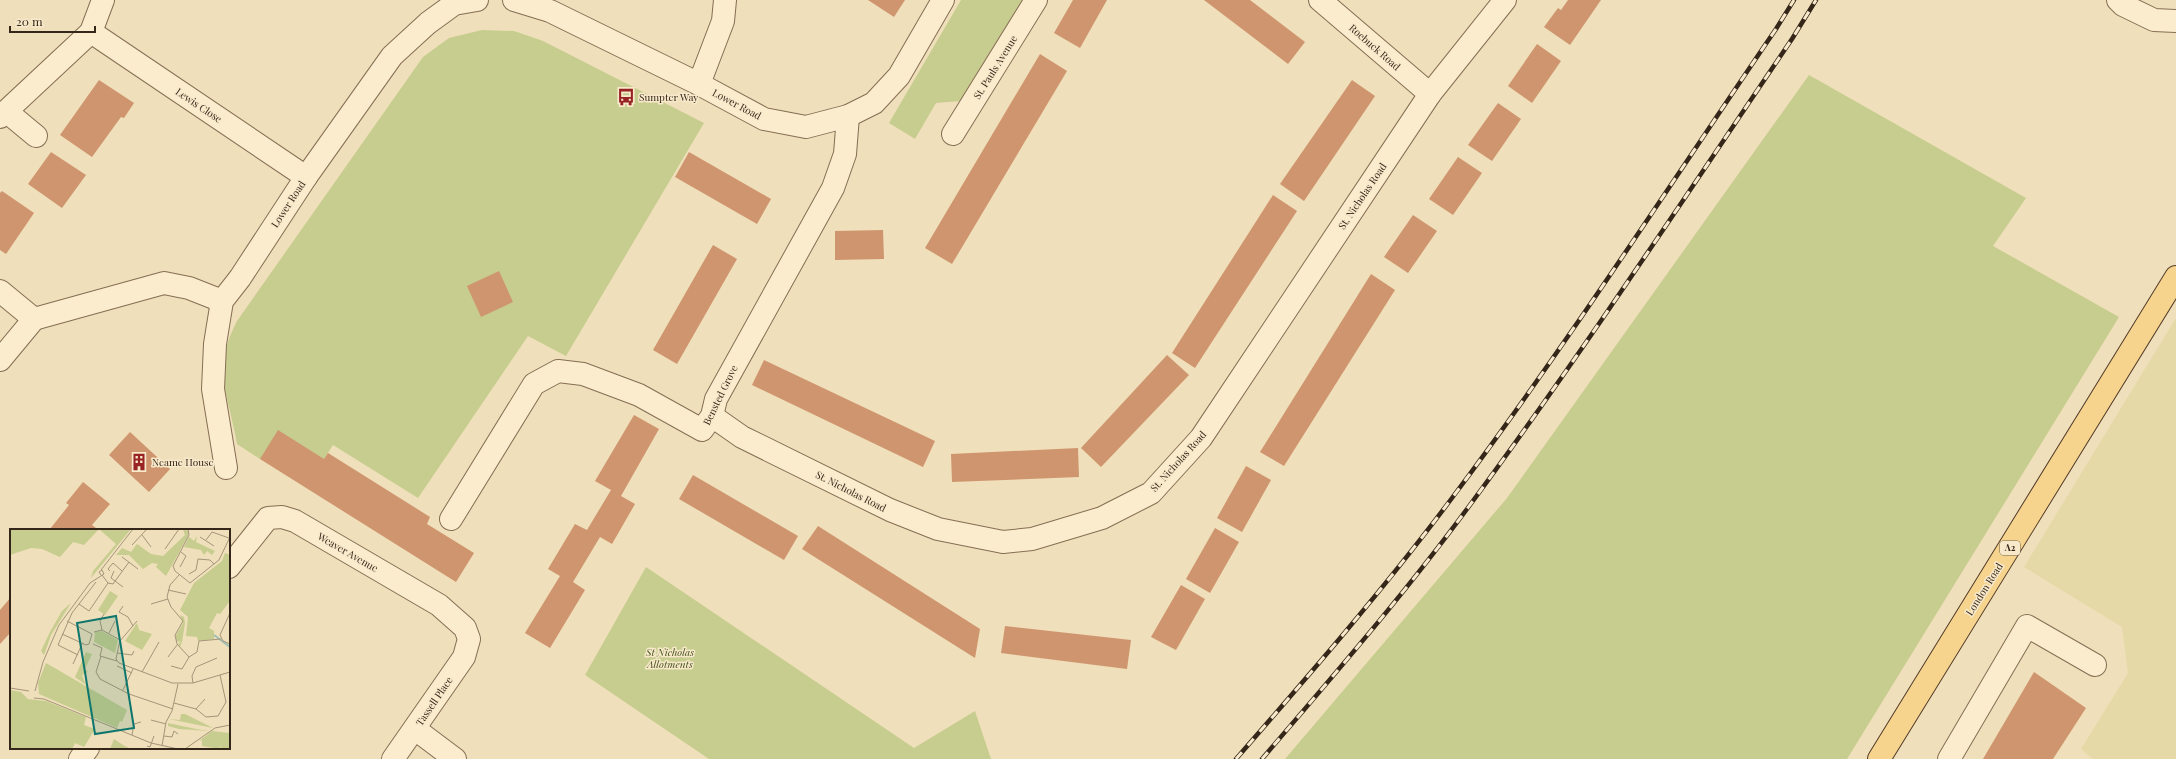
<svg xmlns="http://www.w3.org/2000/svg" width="2176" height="759" viewBox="0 0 2176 759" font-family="'Playfair Display',serif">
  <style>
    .farmland { fill: #e5daa7 }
    .green { fill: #c7cd8e }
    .building { fill: #cf956e }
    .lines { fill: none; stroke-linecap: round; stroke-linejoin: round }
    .minor-casing { stroke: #866e54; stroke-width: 24 }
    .major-casing { stroke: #533c29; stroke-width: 24 }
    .minor { stroke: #faeccd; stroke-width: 22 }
    .major { stroke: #f6d48e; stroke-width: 22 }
    .rail-casing { stroke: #35261a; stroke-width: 4.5 }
    .rail { stroke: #f7e9ca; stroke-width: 3; stroke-dasharray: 9; stroke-linecap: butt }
    .labels { text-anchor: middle; stroke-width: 3; stroke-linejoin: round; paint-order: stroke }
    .shield { fill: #f7e9ca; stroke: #6f604f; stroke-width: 1 }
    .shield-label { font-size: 9px; font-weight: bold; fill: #35261a }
    .street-label { font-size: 10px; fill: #35261a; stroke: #f7e9ca }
    .poi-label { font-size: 10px; fill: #35261a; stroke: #f7e9ca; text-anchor: start }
    .park-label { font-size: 10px; font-style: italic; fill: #46521f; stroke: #f7e9ca }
    .inset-river { fill: none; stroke: #9fbfb5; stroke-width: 2 }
    .inset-road { fill: none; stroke: #a5957a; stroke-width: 1 }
    .view { fill: #0f766e; fill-opacity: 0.15; stroke: #0f766e; stroke-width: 2 }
    .inset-edge { fill: none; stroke: #35261a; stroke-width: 2 }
  </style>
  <rect width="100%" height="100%" fill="#efdfba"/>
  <!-- farmland -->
  <path class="farmland" d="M 2176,318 L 2176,759 L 2093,759 L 2081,749 L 2128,673 L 2122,627 L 2024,567 Z"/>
  <!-- green -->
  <g class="green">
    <path d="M 961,0 L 1022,0 L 961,101 L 936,103 L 915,139 L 889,123 Z"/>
    <path d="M 482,30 L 514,31 L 543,41 L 704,123 L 566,356 L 528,336 L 418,498 L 333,445 L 324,459 L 260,459 L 237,444 C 229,395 211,371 237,321 L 423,57 L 449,38 Z"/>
    <path d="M 1809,75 L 2026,198 L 1993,246 L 2119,317 L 1847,759 L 1285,759 L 1507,498 Z"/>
    <path d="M 646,567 L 914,748 L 975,711 L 991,759 L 709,759 L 585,675 Z"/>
  </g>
  <!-- building -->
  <g class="building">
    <path d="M 868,0 L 905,0 L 894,17 Z"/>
    <path d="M 1073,0 L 1107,0 L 1080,48 L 1054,33 Z"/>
    <path d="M 1204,0 L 1250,0 L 1305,42 L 1288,64 Z"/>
    <path d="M 1568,0 L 1601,0 L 1570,45 L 1544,27 L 1558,8 L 1561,10 Z"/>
    <path d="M 1537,44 L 1561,61 L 1532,103 L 1508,86 Z"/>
    <path d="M 1040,54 L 1067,71 L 952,264 L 925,248 Z"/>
    <path d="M 99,80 L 134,103 L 124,118 L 121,117 L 92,157 L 60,135 Z"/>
    <path d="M 1352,80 L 1375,96 L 1304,201 L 1280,184 Z"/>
    <path d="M 1498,103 L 1521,119 L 1492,161 L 1468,145 Z"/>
    <path d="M 51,152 L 86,175 L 62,208 L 28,184 Z"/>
    <path d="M 689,152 L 771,199 L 757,224 L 675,177 Z"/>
    <path d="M 1458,157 L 1482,173 L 1453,215 L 1429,199 Z"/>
    <path d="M 2,191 L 34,213 L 6,254 L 0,250 L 0,193 Z"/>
    <path d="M 1273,195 L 1297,211 L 1195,368 L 1172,353 Z"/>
    <path d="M 1413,215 L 1437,231 L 1408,273 L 1384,257 Z"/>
    <path d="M 883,230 L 884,259 L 835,260 L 835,231 Z"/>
    <path d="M 713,245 L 737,259 L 677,364 L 653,350 Z"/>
    <path d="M 499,271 L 513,302 L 481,317 L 467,286 Z"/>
    <path d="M 1371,274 L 1395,290 L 1284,466 L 1260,452 Z"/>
    <path d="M 1167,355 L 1189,375 L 1101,467 L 1081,448 Z"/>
    <path d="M 764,360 L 935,441 L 923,467 L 752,385 Z"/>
    <path d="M 634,415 L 659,429 L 621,496 L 635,504 L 612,544 L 600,537 L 573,582 L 585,590 L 550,648 L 525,633 L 560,576 L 548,569 L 575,524 L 587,530 L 611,490 L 595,481 Z"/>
    <path d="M 278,430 L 324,459 L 328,453 L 430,517 L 427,524 L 474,553 L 456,582 L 260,459 Z"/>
    <path d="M 130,432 L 170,469 L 149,492 L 109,455 Z"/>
    <path d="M 1078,448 L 1079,477 L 952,482 L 951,454 Z"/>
    <path d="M 1246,466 L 1271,480 L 1242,532 L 1217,518 Z"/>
    <path d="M 693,475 L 798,536 L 784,560 L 679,499 Z"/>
    <path d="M 83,482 L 110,504 L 92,525 L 96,528 L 94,530 L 52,530 L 50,529 L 69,505 L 66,503 Z"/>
    <path d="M 818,526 L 980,629 L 975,658 L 802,549 Z"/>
    <path d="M 1215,528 L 1239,542 L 1210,593 L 1186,579 Z"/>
    <path d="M 1181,585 L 1205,599 L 1176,650 L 1151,637 Z"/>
    <path d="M 11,597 L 11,632 L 0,644 L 0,610 Z"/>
    <path d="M 1005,626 L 1131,640 L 1127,669 L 1001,653 Z"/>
    <path d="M 2034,672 L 2086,708 L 2053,759 L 1983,759 Z"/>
  </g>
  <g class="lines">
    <!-- minor casing -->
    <g class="minor-casing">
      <g id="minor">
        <path d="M 514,0 L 550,11 L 699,84 L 764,119 L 806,127 L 848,116 L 874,103 L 899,76 L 943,0"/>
        <path d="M 1320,0 L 1430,94"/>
        <path d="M 2118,0 L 2123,5 L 2154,20 L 2176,21"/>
        <path d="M 91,32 L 306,177"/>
        <path d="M 699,84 L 723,21 L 725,0"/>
        <path d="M 7,112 L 36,136"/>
        <path d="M 0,117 L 91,32 L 103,0"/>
        <path d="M 953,134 L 1036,0"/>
        <path d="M 0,291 L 34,319 L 164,283 L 189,288 L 222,301"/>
        <path d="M 0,360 L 34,319"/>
        <path d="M 712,416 L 742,437 L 890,510 L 938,529 L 1003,542 L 1032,539 L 1102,518 L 1151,493 L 1201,438 L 1430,94 L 1505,0"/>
        <path d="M 226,468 L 213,389 L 215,344 L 222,301 L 240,278 L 306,177 L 392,56 L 428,23 L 454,4 L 477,0"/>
        <path d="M 451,519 L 534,384 L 558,371 L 583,374 L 639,395 L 702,430 L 712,416 L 716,399 L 833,188 L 845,154 L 848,116"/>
        <path d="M 229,567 L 268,518 L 282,517 L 295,521 L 439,605 L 465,628 L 469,639 L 464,657 L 393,759"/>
        <path d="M 415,729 L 455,759"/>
        <path d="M 80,759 L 88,748"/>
        <path d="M 1949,759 L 2027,626 L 2095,665"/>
      </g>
    </g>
    <!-- major casing -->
    <g class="major-casing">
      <path id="major" d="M 1879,759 L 2176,277"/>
    </g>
    <!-- minor -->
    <use href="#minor" class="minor"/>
    <!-- major -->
    <use href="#major" class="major"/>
    <!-- rail casing -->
    <g class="rail-casing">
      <g id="rail">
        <path d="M 1236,759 C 1310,674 1384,589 1452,498 C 1566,346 1669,186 1776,29 L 1794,0"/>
        <path d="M 1262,759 C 1332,677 1403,596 1467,509 C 1580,356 1685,197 1792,39 L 1816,0"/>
      </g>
    </g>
    <!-- rail -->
    <use href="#rail" class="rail"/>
  </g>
  <!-- icons -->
  <defs>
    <g id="bus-bare" transform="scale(1.38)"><path d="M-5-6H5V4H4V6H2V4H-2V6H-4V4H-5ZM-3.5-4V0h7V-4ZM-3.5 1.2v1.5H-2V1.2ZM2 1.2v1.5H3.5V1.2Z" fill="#982224" stroke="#f7e9ca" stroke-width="2.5" paint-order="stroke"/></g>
    <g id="building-bare" transform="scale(1.38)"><path d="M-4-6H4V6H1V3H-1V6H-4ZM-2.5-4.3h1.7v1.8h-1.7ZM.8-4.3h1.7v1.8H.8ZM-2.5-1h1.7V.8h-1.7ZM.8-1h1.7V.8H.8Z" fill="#982224" stroke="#f7e9ca" stroke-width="2.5" paint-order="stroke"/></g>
  </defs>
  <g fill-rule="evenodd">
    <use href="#bus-bare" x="626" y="97"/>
    <use href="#building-bare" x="139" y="462"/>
  </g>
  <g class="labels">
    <!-- shield labels -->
    <rect class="shield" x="2000" y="541" width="20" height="14" rx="3"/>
    <g class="shield-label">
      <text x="2010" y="551">A2</text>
    </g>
    <!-- street labels -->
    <g class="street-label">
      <text transform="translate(1375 47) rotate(41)" y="4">Roebuck Road</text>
      <text transform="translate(995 67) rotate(-58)" y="4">St. Pauls Avenue</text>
      <text transform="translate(737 104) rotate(28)" y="4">Lower Road</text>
      <text transform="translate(199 105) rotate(34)" y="4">Lewis Close</text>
      <text transform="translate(1362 196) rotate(-56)" y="4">St. Nicholas Road</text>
      <text transform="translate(288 204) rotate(-57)" y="4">Lower Road</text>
      <text transform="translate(720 395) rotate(-64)" y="4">Bensted Grove</text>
      <text transform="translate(1178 461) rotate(-48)" y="4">St. Nicholas Road</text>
      <text transform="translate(851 491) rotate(27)" y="4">St. Nicholas Road</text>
      <text transform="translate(348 552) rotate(30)" y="4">Weaver Avenue</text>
      <text transform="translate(1984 589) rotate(-58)" y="4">London Road</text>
      <text transform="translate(434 701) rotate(-56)" y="4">Tassell Place</text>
    </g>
    <!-- poi labels -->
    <g class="poi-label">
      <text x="639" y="101">Sumpter Way</text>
      <text x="152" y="466">Neame House</text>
    </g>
    <!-- park labels -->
    <g class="park-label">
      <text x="670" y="656">St Nicholas<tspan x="670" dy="12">Allotments</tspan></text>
    </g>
  </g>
  <!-- overview -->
  <g transform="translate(10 529)">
    <rect width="220" height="220" fill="#efdfba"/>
    <path d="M 0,0 L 121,0 L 81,49 L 83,42 L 106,15 L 89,0 L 74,16 L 63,13 L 50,28 L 32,20 L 21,19 L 0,26 ZM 173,0 L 178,2 L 178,7 L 156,47 L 146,38 L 148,35 L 142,34 L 133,40 L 119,26 L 106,26 L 112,19 L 121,23 L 127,15 L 141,25 L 153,27 L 175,6 ZM 187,7 L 186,13 L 205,22 L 202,26 L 197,22 L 194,26 L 191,21 L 174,18 L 179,8 L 184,12 ZM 215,24 L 220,26 L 220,72 L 210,85 L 207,84 L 199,99 L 204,102 L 204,110 L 188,112 L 187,108 L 176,107 L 178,88 L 170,81 L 184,54 L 212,32 ZM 100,62 L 108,67 L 95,86 L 88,81 ZM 61,74 L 41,106 L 34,126 L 31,122 L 40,103 L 52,82 ZM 170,86 L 174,88 L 175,94 L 172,113 L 170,118 L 168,115 L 171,113 L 166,112 L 166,106 L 173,94 ZM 127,94 L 129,101 L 142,105 L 132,121 L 115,112 ZM 92,102 L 108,111 L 105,124 L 84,113 L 85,103 ZM 76,123 L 82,125 L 75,140 L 78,143 L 72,146 L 76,156 L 65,148 ZM 36,134 L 117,181 L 112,193 L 110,192 L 107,199 L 29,165 L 28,154 ZM 0,161 L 11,163 L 18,170 L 36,172 L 76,188 L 74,196 L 85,200 L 74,218 L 65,214 L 62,220 L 0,220 ZM 171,185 L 175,185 L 203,199 L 159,190 L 170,191 ZM 158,194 L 186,200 L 199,202 L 169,200 L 158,197 ZM 202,202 L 220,204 L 220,220 L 211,220 L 211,216 L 210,220 L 192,217 L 192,211 L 189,212 ZM 104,210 L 113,216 L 121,220 L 100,220 Z" fill="#c7cd8e"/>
    <path class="inset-river" d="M 204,106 L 220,118"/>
    <path class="inset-road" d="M 178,0 L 179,6 L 163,37 L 165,42 L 180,54 L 209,31 L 220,8M 132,6 L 141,18M 190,8 L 204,17M 196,11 L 202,3 L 219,9M 122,16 L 137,0M 155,20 L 169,0M 112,28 L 128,40M 170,38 L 176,27 L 171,23M 91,41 L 123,0M 100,42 L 98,40 L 103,34 L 112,42M 104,42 L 101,49 L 113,58M 179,45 L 186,41 L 188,30 L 200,31 L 204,35M 92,46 L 98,54 L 103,55 L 119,33M 169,46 L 160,56 L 157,68 L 161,78 L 173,92 L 165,106 L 167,115 L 179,128 L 187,123 L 189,112 L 211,110M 158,61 L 176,65M 69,75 L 79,82 L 98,54M 141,75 L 158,70M 113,77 L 109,83 L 118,88 L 123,97M 220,84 L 210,106 L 213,112 L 220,115M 92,101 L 90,92 L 94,85M 84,103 L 92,101 L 110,111 L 106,130 L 109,134 L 162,154 L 183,154 L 220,143M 99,104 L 105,92M 52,105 L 76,116 L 79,115 L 82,105 L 57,92M 110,112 L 127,92M 83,115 L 92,119 L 90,127 L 107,132M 107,124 L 122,126 L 124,122M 68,126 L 48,116 L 62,84 L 86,53M 91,127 L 86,143 L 90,150 L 119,165 L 163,180M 158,128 L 167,116M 63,135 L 72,115M 107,137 L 122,144M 161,137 L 172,140 L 179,128M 132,143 L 149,113M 183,154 L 182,147 L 186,138 L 207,129M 0,159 L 19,162M 113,161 L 123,140M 25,162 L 33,133 L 49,96 L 80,54 L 94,45 L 92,41 L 89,43 L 91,46M 24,169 L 34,170 L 141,214 L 168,220M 164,174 L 186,180 L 196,188 L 208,187 L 216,173 L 210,146M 186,180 L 195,170M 141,191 L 156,195M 122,206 L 124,195 L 131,193M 154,207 L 162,208 L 164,202 L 168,205M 137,217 L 140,218 L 144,207M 152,217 L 156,193 L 162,182 L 168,155M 175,220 L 205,199 L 220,196"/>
    <path class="view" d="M 106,87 L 124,199 L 85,205 L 67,94 Z"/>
    <rect width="220" height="220" class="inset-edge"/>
  </g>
  <!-- scale -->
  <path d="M10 26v6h85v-6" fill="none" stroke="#35261a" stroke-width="2"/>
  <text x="16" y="26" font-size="12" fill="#35261a" stroke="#f7e9ca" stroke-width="3" paint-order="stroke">20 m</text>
</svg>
